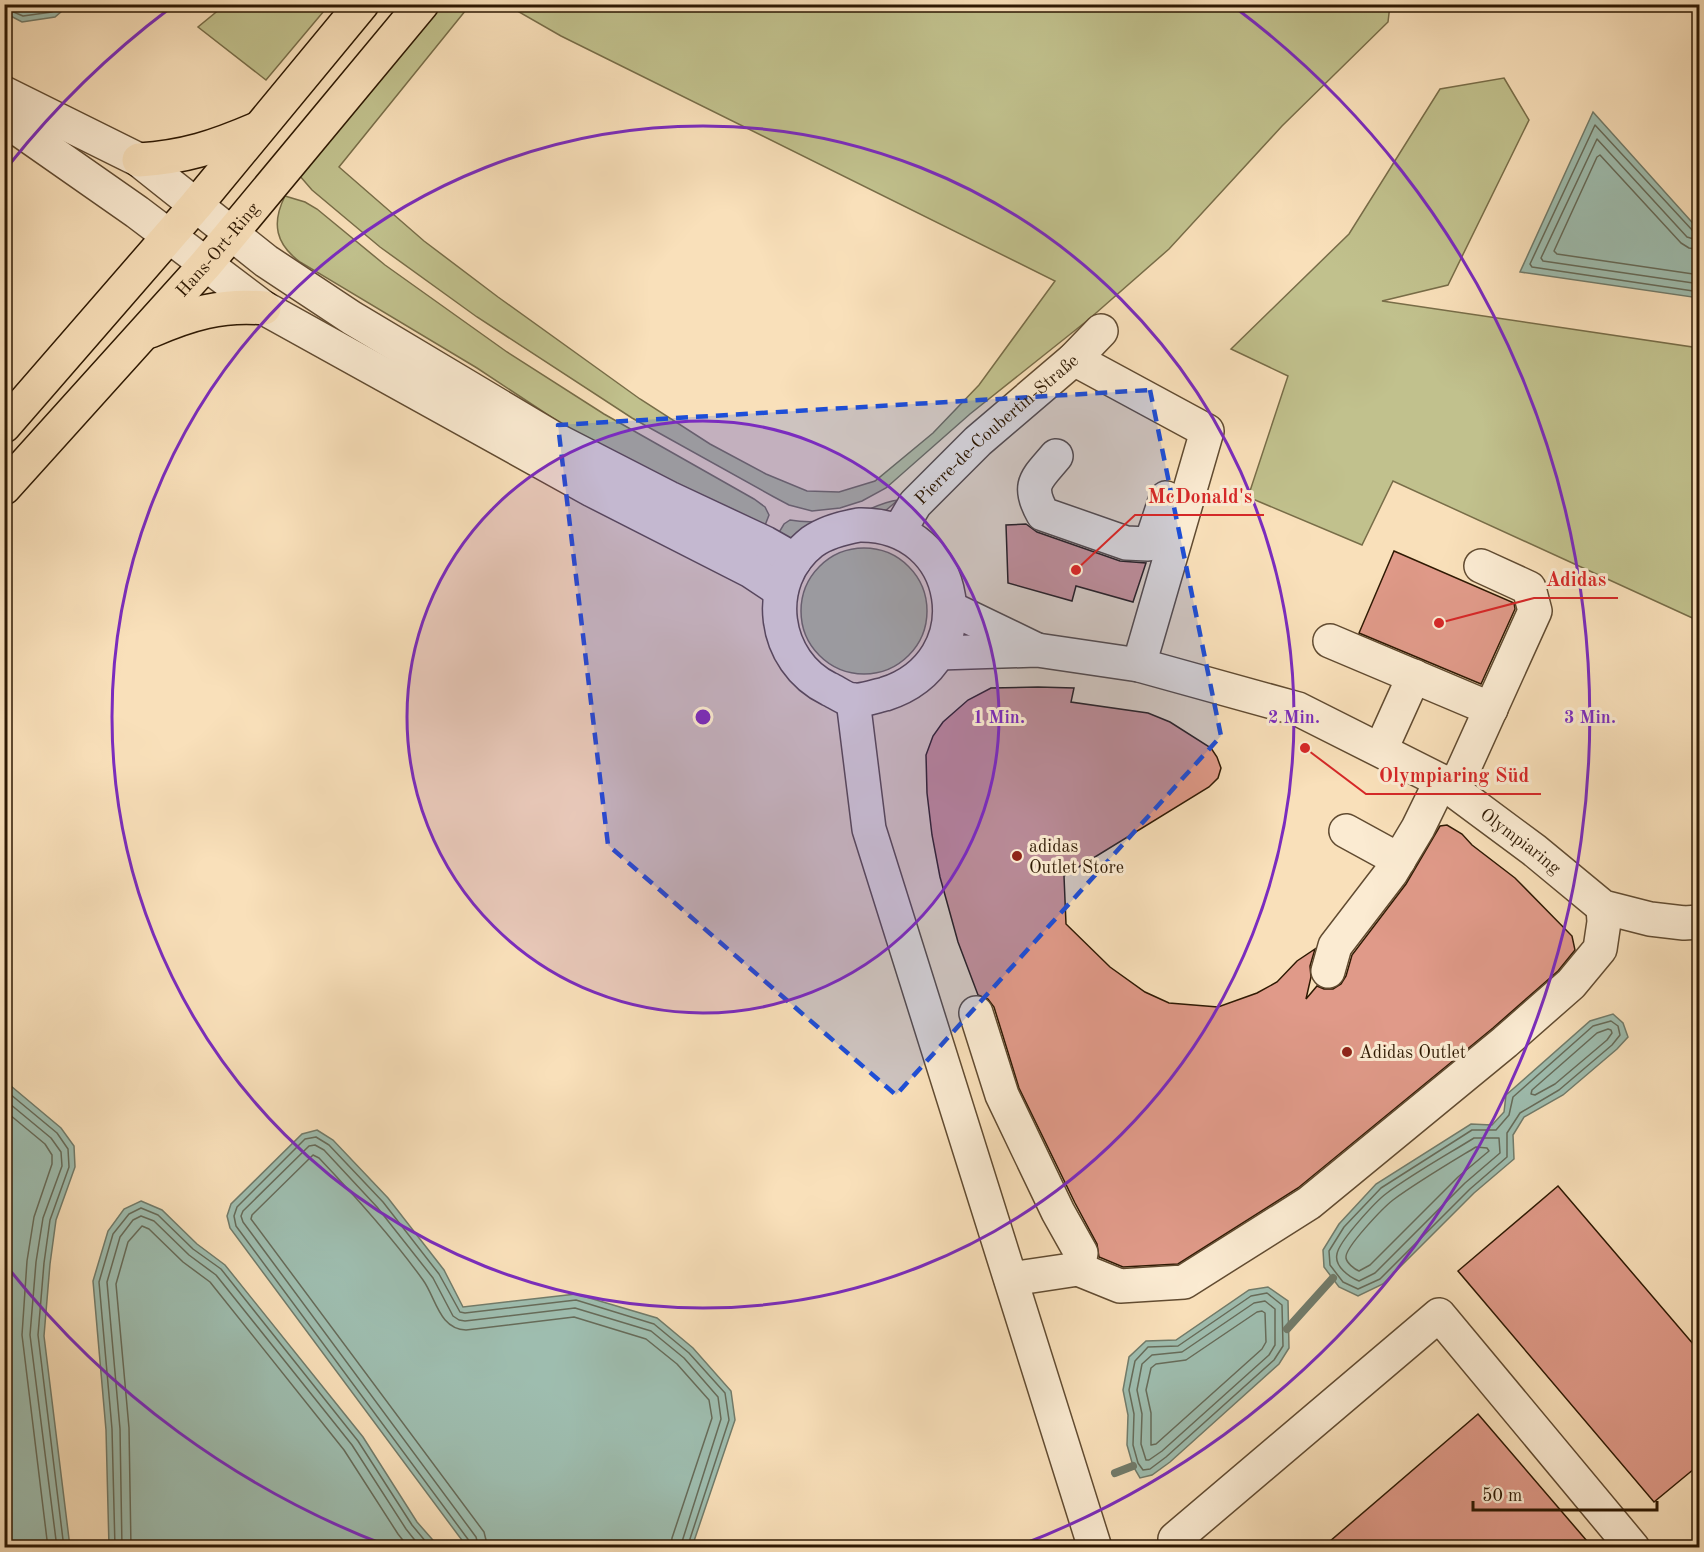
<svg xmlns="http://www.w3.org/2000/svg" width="1704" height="1552" viewBox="0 0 1704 1552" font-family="'Old Standard TT',serif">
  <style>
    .green { fill: #c1c18d; stroke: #786d48; stroke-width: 1.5 }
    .water { fill: #9ebdaf; stroke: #717b6a; stroke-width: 1.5 }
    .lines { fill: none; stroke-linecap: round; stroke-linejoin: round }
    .shore { stroke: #666b59; stroke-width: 1.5 }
    .stream { stroke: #717b6a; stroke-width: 8 }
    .building { fill: #e09a89; stroke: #2e1903; stroke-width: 1.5 }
    .minor-casing { stroke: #614b31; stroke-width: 36 }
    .major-casing { stroke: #2e1903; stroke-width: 36 }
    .minor { stroke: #fbebd2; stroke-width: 33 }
    .major { stroke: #f9e0ba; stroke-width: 33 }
    .marked { fill: #1d4ed8; fill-opacity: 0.2; stroke: #1d4ed8; stroke-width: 4.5; stroke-dasharray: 12 8; stroke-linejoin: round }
    .ring { fill: none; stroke: #7b2cbf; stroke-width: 3 }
    .poi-dot { fill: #8f2418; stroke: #fbebd2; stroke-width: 2 }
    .labels { text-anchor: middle; stroke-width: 6; stroke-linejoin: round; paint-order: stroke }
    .street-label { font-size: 18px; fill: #2e1903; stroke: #fbebd2 }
    .poi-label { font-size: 18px; fill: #2e1903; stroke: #fbebd2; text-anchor: start }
    .centre { fill: #7b2cbf; stroke: #fbebd2; stroke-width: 3 }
    .ring-label { font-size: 18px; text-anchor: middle; font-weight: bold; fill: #7b2cbf; stroke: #fbebd2; stroke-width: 6; stroke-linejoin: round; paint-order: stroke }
    .leader { fill: none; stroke: #d62828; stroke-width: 2 }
    .callout-dot { fill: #d62828; stroke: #fbebd2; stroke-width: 2 }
    .callout-label { font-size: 20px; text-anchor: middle; font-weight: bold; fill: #d62828; stroke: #fbebd2; stroke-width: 6; stroke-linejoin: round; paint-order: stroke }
  </style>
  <rect width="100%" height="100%" fill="#f9e0ba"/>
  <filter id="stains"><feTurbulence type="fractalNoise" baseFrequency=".00333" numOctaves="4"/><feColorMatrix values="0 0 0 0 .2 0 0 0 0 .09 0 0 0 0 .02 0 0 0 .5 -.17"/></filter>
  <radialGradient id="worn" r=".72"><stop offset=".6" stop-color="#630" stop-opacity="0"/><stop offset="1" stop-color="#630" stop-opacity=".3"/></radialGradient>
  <!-- green -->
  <g class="green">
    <path d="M 226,4 L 329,4 L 329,5 L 266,80 L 198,27 Z"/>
    <path d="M 435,5 L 470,5 L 339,167 L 424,241 L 498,297 L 640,399 L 710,444 L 766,474 L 807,491 L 839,492 L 875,481 L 933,433 L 979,385 L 1055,281 L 561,36 L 507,5 L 1390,5 L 1388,22 L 1282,126 L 1169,249 L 1088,320 L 970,414 L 886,488 L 862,501 L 840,508 L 812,511 L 789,505 L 774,497 L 632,418 L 477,317 L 380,247 L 312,190 L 299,175 Z"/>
    <path d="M 1504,78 L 1529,120 L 1448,285 L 1382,301 L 1699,348 L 1699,621 L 1393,481 L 1362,545 L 1248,497 L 1288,376 L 1231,349 L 1349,234 L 1440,89 Z"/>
    <path d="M 285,196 L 305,202 L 317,209 L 385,265 L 507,352 L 604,414 L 754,499 L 765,507 L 769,515 L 764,528 L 592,444 L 477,368 L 300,262 C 276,244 271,224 285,196 Z"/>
    <path d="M 898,500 L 884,512 L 868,520 L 793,539 L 778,534 L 784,524 L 790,520 C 813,524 839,520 862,512 C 875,507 884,502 898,500 Z"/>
    <circle cx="864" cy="611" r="63"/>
  </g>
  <!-- water -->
  <g class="water">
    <path d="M 4,5 L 5,4 L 69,5 L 55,17 L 22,22 L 5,13 Z"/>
    <path d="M 1593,112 L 1699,230 L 1699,298 L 1520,272 Z"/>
    <path d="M 1613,1014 L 1623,1023 L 1628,1037 L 1617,1049 L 1563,1095 L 1524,1117 L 1513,1135 L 1514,1159 L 1474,1193 L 1383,1284 L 1358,1296 L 1339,1287 L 1324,1267 L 1323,1250 L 1339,1224 L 1376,1184 L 1471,1124 L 1492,1125 L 1504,1112 L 1506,1095 L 1590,1021 Z"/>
    <path d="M 5,1081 L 61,1128 L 74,1146 L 75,1167 L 56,1220 L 50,1264 L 44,1336 L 70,1547 L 5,1547 Z"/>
    <path d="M 317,1130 L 333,1140 L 388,1198 L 444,1270 L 463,1307 L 576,1294 L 657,1318 L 693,1348 L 731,1391 L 735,1420 L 692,1547 L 467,1547 L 230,1228 L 227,1216 L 231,1204 L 302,1134 Z"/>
    <path d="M 141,1201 L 162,1210 L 197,1244 L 225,1265 L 363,1437 L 417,1522 L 439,1547 L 109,1547 L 106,1430 L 93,1281 L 108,1231 L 124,1209 Z"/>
    <path d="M 1268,1287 L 1288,1301 L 1289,1348 L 1279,1364 L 1170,1462 L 1152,1475 L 1140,1478 L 1133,1466 L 1127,1445 L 1128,1415 L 1123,1390 L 1129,1357 L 1146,1341 L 1176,1340 L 1249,1290 Z"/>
  </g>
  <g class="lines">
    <!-- shore -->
    <g class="shore">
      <path d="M 4,8 L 23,16 L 52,12 L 60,4"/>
      <path d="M 1700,233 L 1693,231 L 1595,125 L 1530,264 L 1532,267 L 1700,292"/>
      <path d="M 1700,241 L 1687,237 L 1597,139 L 1541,258 L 1543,261 L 1700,284"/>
      <path d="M 1700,250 L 1689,248 L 1681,243 L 1600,155 L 1597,157 L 1554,251 L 1557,254 L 1700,275"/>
      <path d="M 1611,1021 L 1618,1026 L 1620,1035 L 1612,1045 L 1559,1090 L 1520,1113 L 1507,1133 L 1507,1157 L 1470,1189 L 1380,1279 L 1358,1289 L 1343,1282 L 1330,1265 L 1329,1251 L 1344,1227 L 1381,1188 L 1472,1130 L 1496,1130 L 1509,1115 L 1513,1097 L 1593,1026 Z"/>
      <path d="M 1608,1029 L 1611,1030 L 1612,1033 L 1607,1040 L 1555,1084 L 1535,1095 L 1531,1094 L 1532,1090 L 1597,1033 Z"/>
      <path d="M 4,1089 L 57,1133 L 68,1149 L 69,1167 L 50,1220 L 44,1263 L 38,1335 L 64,1548"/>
      <path d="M 4,1099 L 51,1138 L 61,1152 L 62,1166 L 43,1218 L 36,1262 L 30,1335 L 57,1548"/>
      <path d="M 4,1110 L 45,1144 L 52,1155 L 52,1164 L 34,1217 L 27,1261 L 22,1335 L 48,1548"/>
      <path d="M 1474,1138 L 1499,1138 L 1500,1153 L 1465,1183 L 1375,1273 L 1359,1281 C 1349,1277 1334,1266 1337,1254 C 1339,1241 1376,1201 1387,1193 C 1414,1173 1445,1156 1474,1138 Z"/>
      <path d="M 1476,1147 L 1487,1148 L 1489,1151 L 1458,1177 L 1370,1265 L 1359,1271 C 1354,1269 1347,1263 1346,1258 C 1344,1248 1384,1207 1393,1200 C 1419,1181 1448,1164 1476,1147 Z"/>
      <path d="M 1267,1293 L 1282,1305 L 1283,1346 L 1274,1360 L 1166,1457 L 1150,1469 L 1143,1470 L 1138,1463 L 1133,1445 L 1134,1414 L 1129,1390 L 1135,1361 L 1148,1347 L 1178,1346 L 1251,1296 Z"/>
      <path d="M 1265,1301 L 1275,1309 L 1275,1345 L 1269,1355 L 1162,1451 L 1149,1460 L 1146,1460 L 1141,1444 L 1142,1414 L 1137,1390 L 1142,1364 L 1152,1355 L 1182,1352 L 1254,1303 Z"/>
      <path d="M 1262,1311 L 1265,1313 L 1266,1342 L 1262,1349 L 1156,1444 L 1151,1445 L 1151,1413 L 1146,1390 L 1151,1368 L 1156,1364 L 1186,1360 L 1257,1312 Z"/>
      <path d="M 115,1548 L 112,1429 L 99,1282 L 113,1234 L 129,1214 L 141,1208 L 158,1215 L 193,1249 L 221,1269 L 358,1441 L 412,1525 L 431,1548"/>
      <path d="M 122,1548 L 120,1429 L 107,1282 L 120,1237 L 133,1220 L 141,1216 L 154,1221 L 189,1255 L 216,1275 L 352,1445 L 406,1529 L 421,1548"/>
      <path d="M 131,1548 L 129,1428 L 116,1284 L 128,1242 L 142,1226 L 149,1229 L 183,1262 L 210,1282 L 344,1450 L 398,1534 L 409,1548"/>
      <path d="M 472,1548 L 470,1542 L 236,1226 L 234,1216 L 237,1207 L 305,1139 L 316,1137 L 329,1145 L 383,1202 L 439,1274 L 460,1312 L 465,1313 L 576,1300 L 654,1324 L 689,1353 L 725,1393 L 729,1420 L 687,1548"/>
      <path d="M 479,1548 L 476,1537 L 243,1222 L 241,1216 L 243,1211 L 309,1146 L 315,1145 L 324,1150 L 377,1207 L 433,1278 L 453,1316 L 459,1320 L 465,1321 L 575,1308 L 651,1331 L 684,1358 L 718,1397 L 721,1419 L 680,1548"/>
      <path d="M 488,1548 L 484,1532 L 251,1219 L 252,1215 L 313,1155 L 319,1158 C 356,1197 392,1237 423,1280 C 436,1298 439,1329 466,1330 L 574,1317 L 646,1339 L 677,1364 L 709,1400 L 712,1418 L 672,1538 L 671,1548"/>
    </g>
    <!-- stream -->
    <g class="stream">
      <path d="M 1287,1329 L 1333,1278"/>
      <path d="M 1115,1473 L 1133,1466"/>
    </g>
  </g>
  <!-- building -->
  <g class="building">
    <path d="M 1026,524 L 1037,532 L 1120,561 L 1146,563 L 1133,602 L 1076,586 L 1072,601 L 1008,583 L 1006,525 Z"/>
    <path d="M 1394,551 L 1514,603 L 1515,609 L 1481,684 L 1359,633 Z"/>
    <path d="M 1038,687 L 1074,688 L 1071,702 L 1148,713 L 1170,722 L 1211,748 L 1217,757 L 1221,768 L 1218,778 L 1209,787 L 1064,876 L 1066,924 L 1110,967 L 1145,992 L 1169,1003 L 1218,1007 L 1257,993 L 1277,982 L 1297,961 L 1315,949 L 1310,966 L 1311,977 L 1306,999 L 1317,986 L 1324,989 L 1333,989 L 1341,984 L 1346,976 L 1352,955 L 1406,884 L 1440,826 L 1447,825 L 1462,834 L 1472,845 L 1515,878 L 1572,936 L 1575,950 L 1558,971 L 1493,1028 L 1298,1188 L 1178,1264 L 1123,1267 L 1099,1257 L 1097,1244 L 1075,1203 L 1019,1088 L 994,1007 L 988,999 L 978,995 L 958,942 L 940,877 L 932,835 L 927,793 L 926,755 L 933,736 L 943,722 L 968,700 L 991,688 Z"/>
    <path d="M 1558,1186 L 1700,1352 L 1700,1464 L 1654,1502 L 1458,1271 Z"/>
    <path d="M 1478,1414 L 1593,1548 L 1322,1548 Z"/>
  </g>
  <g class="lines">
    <!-- minor casing -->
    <g class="minor-casing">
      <g id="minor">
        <path d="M 4,93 L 139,160 L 266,261 L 352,318 L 558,441 L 669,498 L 765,543 L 795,560"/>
        <path d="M 4,119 L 137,212 L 264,308 L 592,490 L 751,571 L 781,591"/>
        <path d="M 1074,359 L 1207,431 L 1139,665"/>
        <path d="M 1056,456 C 1037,479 1026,484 1043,514 L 1126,543 L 1148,544 L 1153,537 L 1166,498"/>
        <path d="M 859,525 C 963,523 985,662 885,694 C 876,696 863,701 854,700 C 846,700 836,692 829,689 C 773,662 761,582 812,542 C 826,532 842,528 859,525 Z"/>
        <path id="s1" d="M 899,531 L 915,504 L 978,441 L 1074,359 L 1101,331"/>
        <path d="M 950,608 L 1035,649"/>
        <path d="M 1330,641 L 1491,709"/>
        <path id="s2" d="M 939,653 L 1037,650 L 1139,665 L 1298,709 L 1441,781 L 1534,850 L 1603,907 L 1650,919 L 1684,923 L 1700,922"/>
        <path d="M 853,700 L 869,829 L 1095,1548"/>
        <path d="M 1381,749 L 1414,676"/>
        <path d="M 1454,790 L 1535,611 L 1529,588 L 1481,566"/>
        <path d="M 1346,831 L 1399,860"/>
        <path d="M 1328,971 L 1335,946 L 1391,873 L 1418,828 L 1441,781"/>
        <path d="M 976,1013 L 1002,1095 L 1058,1212 L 1081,1253 L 1078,1269"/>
        <path d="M 1011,1279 L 1078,1269 L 1120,1286 L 1184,1282 L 1309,1203 L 1505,1042 L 1571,984 L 1600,949 L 1604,922 L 1603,907"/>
        <path d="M 1183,1548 L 1175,1539 L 1439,1315 L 1633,1548"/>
      </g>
    </g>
    <!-- major casing -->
    <g class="major-casing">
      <g id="major">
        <path d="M 139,160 C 185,157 215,147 257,129"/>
        <path d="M 150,331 C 189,314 222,304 264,308"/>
        <path d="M 4,426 L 196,205 L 362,4"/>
        <path id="s3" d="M 4,488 L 206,264 L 422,4"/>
      </g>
    </g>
    <!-- minor -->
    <use href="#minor" class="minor"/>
    <!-- major -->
    <use href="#major" class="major"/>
  </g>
  <!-- marked area -->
  <path class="marked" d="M 1150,390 L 1221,736 L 896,1095 L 608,845 L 558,425 Z"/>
  <!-- distance rings -->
  <circle cx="703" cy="717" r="296" fill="#7b2cbf" fill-opacity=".12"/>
  <g class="ring">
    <circle cx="703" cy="717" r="296"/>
    <circle cx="703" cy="717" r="591"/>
    <path d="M385 1545A887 887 0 0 1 9 1269M9 165A887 887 0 0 1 169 9M1237 9A887 887 0 0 1 1021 1545"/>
  </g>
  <!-- markers -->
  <g class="poi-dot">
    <circle cx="1017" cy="856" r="6"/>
    <circle cx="1347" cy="1052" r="6"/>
  </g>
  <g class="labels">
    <!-- street labels -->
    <g class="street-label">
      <text dy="6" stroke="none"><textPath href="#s3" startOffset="320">Hans-Ort-Ring</textPath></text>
      <text dy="6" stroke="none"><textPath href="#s1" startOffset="142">Pierre-de-Coubertin-Straße</textPath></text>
      <text dy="6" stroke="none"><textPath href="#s2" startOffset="626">Olympiaring</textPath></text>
    </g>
    <!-- poi labels -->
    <g class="poi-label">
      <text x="1029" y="852">adidas<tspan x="1029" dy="21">Outlet Store</tspan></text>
      <text x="1359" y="1058">Adidas Outlet</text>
    </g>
  </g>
  <circle cx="703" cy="717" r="9" class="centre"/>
  <g class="ring-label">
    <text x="999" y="723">1 Min.</text>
    <text x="1294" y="723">2 Min.</text>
    <text x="1590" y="723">3 Min.</text>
  </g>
  <!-- callouts -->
  <path class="leader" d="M1076 570L1135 515H1264M1439 623L1534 598H1618M1305 748L1366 794H1541"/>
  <g class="callout-dot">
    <circle cx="1076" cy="570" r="6"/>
    <circle cx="1439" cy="623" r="6"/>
    <circle cx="1305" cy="748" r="6"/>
  </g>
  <g class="callout-label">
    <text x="1200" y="503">McDonald's</text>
    <text x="1576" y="586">Adidas</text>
    <text x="1454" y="782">Olympiaring Süd</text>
  </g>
  <!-- margin -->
  <rect width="1704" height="1552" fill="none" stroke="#f9e0ba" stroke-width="24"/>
  <rect x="6" y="6" width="1692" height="1540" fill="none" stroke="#2e1903" stroke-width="3"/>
  <rect x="12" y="12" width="1680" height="1528" fill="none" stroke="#2e1903" stroke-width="1.5"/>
  <!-- scale -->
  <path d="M1473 1501v9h184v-9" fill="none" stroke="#2e1903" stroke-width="3"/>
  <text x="1482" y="1501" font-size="18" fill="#2e1903" stroke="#fbebd2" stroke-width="4.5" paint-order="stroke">50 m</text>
  <rect width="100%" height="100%" filter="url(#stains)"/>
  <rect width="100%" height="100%" fill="url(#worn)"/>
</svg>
